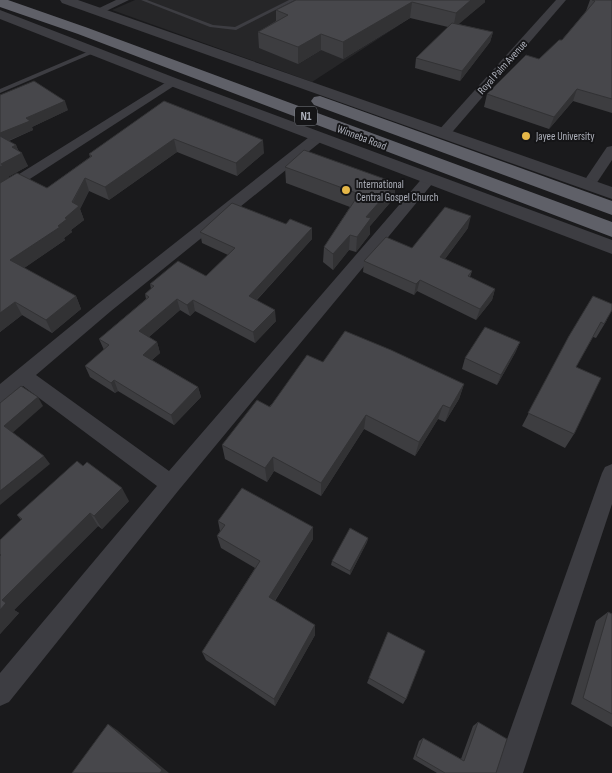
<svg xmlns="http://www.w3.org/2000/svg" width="612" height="773" viewBox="0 0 612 773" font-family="'Sofia Sans Condensed',sans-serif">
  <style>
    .built { fill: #262628 }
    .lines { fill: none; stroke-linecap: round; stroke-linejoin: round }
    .service { fill: #3d3d42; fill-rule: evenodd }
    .minor { fill: #3d3d42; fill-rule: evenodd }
    .tertiary { fill: #3d3d42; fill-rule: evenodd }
    .trunk { fill: #5f6068; fill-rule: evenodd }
    .wall { fill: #3d3d40 }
    .shaded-wall { fill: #323234 }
    .building { fill: #47474b; stroke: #323234 }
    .poi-dot { fill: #e5b748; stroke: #151517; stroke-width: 2 }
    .labels { text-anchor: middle; stroke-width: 4; stroke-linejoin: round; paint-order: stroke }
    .far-street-label { font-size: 11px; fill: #adb0ba; stroke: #151517 }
    .far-poi-label { font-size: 11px; fill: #adb0ba; stroke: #151517; text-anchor: start }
    .shield { fill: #151517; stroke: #7f8289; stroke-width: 1 }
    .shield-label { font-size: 12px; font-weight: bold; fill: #adb0ba }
  </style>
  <rect width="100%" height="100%" fill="#1a1a1c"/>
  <!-- built -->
  <path class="built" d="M 135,0 L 438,0 L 312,82 L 112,10 Z"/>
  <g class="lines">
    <!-- service -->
    <g class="service">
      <path d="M 141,0 L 147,0 L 213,25 L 235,27 L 289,0 L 295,0 L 236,30 L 210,27 Z"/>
      <path d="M 94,49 L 97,51 L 96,52 L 0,93 L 0,89 Z"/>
    </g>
    <!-- minor -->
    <g class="minor">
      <path d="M 116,0 L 129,0 L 102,13 L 94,13 L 93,11 Z"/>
      <path d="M 556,0 L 566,0 L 448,137 L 438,137 L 437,134 L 438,131 Z"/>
      <path d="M 173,78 L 179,82 L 177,84 L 5,195 L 0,196 L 0,186 Z"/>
      <path d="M 318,133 L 325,137 L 323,140 L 111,311 L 36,375 L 169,471 L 425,175 L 435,175 L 437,178 L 178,491 L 9,702 L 0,706 L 0,673 L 157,486 L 23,386 L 7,400 L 0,403 L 0,384 L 99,303 L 313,134 Z"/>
      <path d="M 612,146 L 612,160 L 594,187 L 584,187 L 582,184 L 607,147 Z"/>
      <path d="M 612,464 L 612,504 L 523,773 L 495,773 L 602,473 L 605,467 Z"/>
    </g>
    <!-- tertiary -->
    <g class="tertiary">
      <path d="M 60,0 L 78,0 L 612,187 L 612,199 L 62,3 Z"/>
      <path d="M 0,10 L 178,79 L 612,240 L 612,254 L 168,85 L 0,19 Z"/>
    </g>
    <!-- trunk -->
    <g class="trunk">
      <path d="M 0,0 L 8,0 L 88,28 L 612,222 L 612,237 L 78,34 L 0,7 Z"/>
      <path d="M 320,96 L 612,201 L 612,215 L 314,105 L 311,101 L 314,97 Z"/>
    </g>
  </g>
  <!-- wall -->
  <g class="wall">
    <path d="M 296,0 L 485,0 L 485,2 L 458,24 L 493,32 L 490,42 L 460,81 L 415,68 L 416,58 L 448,27 L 410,18 L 343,59 L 321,50 L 298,64 L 259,48 L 258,32 L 276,21 L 276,10 Z"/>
    <path d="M 590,0 L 612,0 L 612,113 L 573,101 L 549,129 L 484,107 L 487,94 L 539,59 L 562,40 L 586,11 Z"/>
    <path d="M 0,95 L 68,110 L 32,127 L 33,130 L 9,141 L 16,145 L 18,150 L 28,166 L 8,177 L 9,178 L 47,188 L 90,157 L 89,154 L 164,101 L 264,153 L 237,176 L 177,152 L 109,200 L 89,191 L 80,209 L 84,220 L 71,230 L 72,232 L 64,238 L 65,240 L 24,268 L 76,296 L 81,309 L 52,333 L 22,315 L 0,332 Z"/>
    <path d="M 285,167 L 396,183 L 394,198 L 370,226 L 370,234 L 356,252 L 349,250 L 333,270 L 323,262 L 324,247 L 350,207 L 286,183 Z"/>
    <path d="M 286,224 L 312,228 L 312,239 L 257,300 L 276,321 L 255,343 L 195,311 L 190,316 L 180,310 L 149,337 L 157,342 L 160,353 L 152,360 L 198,387 L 201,397 L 174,425 L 118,391 L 115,393 L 90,377 L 85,366 L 104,350 L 99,339 L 146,299 L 145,294 L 151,289 L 150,284 L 206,276 L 228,255 L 202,243 L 200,232 Z"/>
    <path d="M 468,228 L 445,259 L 472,271 L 470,277 L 495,289 L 492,300 L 476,320 L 417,291 L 414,295 L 363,272 L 364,261 L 412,248 Z"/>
    <path d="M 607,320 L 596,338 L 593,337 L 576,367 L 574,434 L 565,448 L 522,426 L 569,336 Z"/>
    <path d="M 520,342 L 515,353 L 497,385 L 462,369 L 465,358 Z"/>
    <path d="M 323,362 L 464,384 L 459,399 L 445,422 L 438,419 L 415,456 L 364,429 L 321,496 L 274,471 L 267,482 L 225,459 L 222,445 Z"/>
    <path d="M 129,501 L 102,529 L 98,526 L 14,610 L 19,613 L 0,634 L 0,556 L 1,555 L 0,555 L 0,540 L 21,520 L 17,515 Z"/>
    <path d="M 218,521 L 313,527 L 313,539 L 275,601 L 315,635 L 275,706 L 206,660 L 202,652 L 255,568 L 221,548 L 217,536 L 220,531 Z"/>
    <path d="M 368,538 L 367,542 L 350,575 L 331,565 L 332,561 Z"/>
    <path d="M 608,612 L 612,614 L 612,727 L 571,704 L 596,621 Z"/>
    <path d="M 388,632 L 406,699 L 403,704 L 367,683 Z"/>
    <path d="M 478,722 L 496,773 L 437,773 L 413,759 L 419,741 L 423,738 L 461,759 L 473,726 Z"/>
  </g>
  <!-- shaded-wall -->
  <g class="shaded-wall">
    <path d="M 471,0 L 485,0 L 485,2 L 453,29 L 456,13 Z"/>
    <path d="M 412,2 L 410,18 L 343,59 L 343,42 Z"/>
    <path d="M 493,32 L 490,42 L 460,81 L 462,71 Z"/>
    <path d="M 321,34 L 321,50 L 298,64 L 298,47 Z"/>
    <path d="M 577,89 L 573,101 L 549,129 L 554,117 Z"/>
    <path d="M 65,101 L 68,110 L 32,127 L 33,130 L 0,144 L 0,133 L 26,118 Z"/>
    <path d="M 174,139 L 177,152 L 109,200 L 105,187 Z"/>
    <path d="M 263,140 L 264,153 L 237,176 L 236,163 Z"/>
    <path d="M 16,145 L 20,154 L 22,153 L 28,166 L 8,177 L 9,178 L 0,184 L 0,167 L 12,147 Z"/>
    <path d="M 85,178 L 89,191 L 80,209 L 84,220 L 71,230 L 72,232 L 64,238 L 65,240 L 17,273 L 10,260 L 58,226 L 65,218 Z"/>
    <path d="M 396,183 L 394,198 L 370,226 L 370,234 L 356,252 L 357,237 L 366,217 Z"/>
    <path d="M 471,216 L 468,228 L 438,268 L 440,257 Z"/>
    <path d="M 312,228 L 312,239 L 250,307 L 249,296 Z"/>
    <path d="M 350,235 L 349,250 L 333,270 L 333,254 Z"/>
    <path d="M 420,280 L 417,291 L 414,295 L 416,284 Z"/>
    <path d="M 495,289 L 492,300 L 476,320 L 480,309 Z"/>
    <path d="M 76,296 L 81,309 L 52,333 L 46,320 Z"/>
    <path d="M 177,299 L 180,310 L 143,342 L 139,331 Z"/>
    <path d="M 193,300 L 195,311 L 190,316 L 187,305 Z"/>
    <path d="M 15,302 L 22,315 L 0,332 L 0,313 Z"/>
    <path d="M 275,310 L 276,321 L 255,343 L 253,332 Z"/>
    <path d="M 157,342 L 160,353 L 146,365 L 143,355 Z"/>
    <path d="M 520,342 L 515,353 L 497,385 L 501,375 Z"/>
    <path d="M 114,380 L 118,391 L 115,393 L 111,383 Z"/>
    <path d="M 464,384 L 459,399 L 445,422 L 450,408 Z"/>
    <path d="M 198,387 L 201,397 L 174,425 L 171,415 Z"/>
    <path d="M 38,397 L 43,406 L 10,435 L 4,426 Z"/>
    <path d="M 443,405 L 438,419 L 415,456 L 419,442 Z"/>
    <path d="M 366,415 L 364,429 L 321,496 L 321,483 Z"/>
    <path d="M 44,456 L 50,464 L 0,505 L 0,491 Z"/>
    <path d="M 273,457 L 274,471 L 267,482 L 265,468 Z"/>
    <path d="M 122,488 L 129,501 L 102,529 L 94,516 Z"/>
    <path d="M 90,513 L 98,526 L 14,610 L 19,613 L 0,634 L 0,610 L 2,600 Z"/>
    <path d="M 313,527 L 313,539 L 270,608 L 269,597 Z"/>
    <path d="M 368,538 L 367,542 L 350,575 L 350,571 Z"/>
    <path d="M 315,625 L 315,635 L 275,706 L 274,699 Z"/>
    <path d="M 108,724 L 117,730 L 169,773 L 160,773 Z"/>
  </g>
  <!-- building -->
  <g class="building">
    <path d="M 296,0 L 471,0 L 456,13 L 412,2 L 343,42 L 321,34 L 298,47 L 258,32 L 288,15 L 276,10 Z"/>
    <path d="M 592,0 L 612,0 L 612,99 L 577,89 L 554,117 L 487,94 L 526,55 L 539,59 L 559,40 L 562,40 L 595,1 Z"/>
    <path d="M 452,23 L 493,32 L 462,71 L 416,58 Z"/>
    <path d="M 34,81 L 65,101 L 26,118 L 30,121 L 0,133 L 0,95 Z"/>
    <path d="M 164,101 L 263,140 L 236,163 L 174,139 L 105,187 L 85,178 L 72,202 L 79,206 L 65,218 L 67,219 L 58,226 L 60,227 L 10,260 L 76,296 L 46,320 L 15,302 L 0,313 L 0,183 L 17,173 L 47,188 L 92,156 L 89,154 Z"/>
    <path d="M 0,136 L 16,145 L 12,147 L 22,153 L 1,164 L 3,165 L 0,167 Z"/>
    <path d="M 304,150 L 396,183 L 366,217 L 371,218 L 357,237 L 350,235 L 333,254 L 324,247 L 359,194 L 285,167 Z"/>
    <path d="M 232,203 L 286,224 L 290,219 L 312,228 L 249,296 L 275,310 L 253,332 L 193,300 L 187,305 L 177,299 L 139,331 L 157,342 L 143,355 L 198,387 L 171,415 L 114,380 L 111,383 L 85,366 L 109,345 L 99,339 L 149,297 L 145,294 L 154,286 L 150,284 L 178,261 L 206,276 L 235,248 L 200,232 Z"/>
    <path d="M 445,207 L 471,216 L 440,257 L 472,271 L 468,276 L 495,289 L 480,309 L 420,280 L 416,284 L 364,261 L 386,237 L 412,248 Z"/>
    <path d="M 593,296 L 612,304 L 612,310 L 604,324 L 601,322 L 576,367 L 601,378 L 574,434 L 528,413 L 569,336 Z"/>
    <path d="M 485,327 L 520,342 L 501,375 L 465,358 Z"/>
    <path d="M 345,331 L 391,350 L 464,384 L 450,408 L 443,405 L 419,442 L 366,415 L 321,483 L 273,457 L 265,468 L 222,445 L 257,400 L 270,407 L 307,355 L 323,362 Z"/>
    <path d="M 21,386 L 38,397 L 4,426 L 44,456 L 0,491 L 0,403 Z"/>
    <path d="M 77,461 L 83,466 L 87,462 L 122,488 L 94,516 L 90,513 L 2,600 L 6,603 L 0,610 L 0,556 L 1,555 L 0,554 L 0,540 L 22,519 L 17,515 Z"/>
    <path d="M 242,488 L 313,527 L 269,597 L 315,625 L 274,699 L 202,652 L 260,561 L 217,536 L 225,525 L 218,521 Z"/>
    <path d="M 350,528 L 368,538 L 350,571 L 332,561 Z"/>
    <path d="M 608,612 L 612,614 L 612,714 L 583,698 Z"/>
    <path d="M 388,632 L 425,651 L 406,699 L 369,678 Z"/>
    <path d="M 478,722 L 507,739 L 496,773 L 445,773 L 416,756 L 423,738 L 464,761 Z"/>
    <path d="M 108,724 L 162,770 L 160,773 L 72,773 Z"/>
  </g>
  <!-- markers -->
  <g class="poi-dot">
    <circle cx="526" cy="136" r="5"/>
    <circle cx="346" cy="190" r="5"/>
  </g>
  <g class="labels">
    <!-- far-street labels -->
    <g class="far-street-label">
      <text transform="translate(502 67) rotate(-48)" y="4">Royal Palm Avenue</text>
      <text transform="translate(362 137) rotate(21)" y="4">Winneba Road</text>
    </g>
    <!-- far-poi labels -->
    <g class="far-poi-label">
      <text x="536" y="140">Jayee University</text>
      <text x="356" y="188">International<tspan x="356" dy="13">Central Gospel Church</tspan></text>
    </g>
    <!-- shield labels -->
    <rect class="shield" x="295" y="106.5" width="22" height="19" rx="4"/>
    <g class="shield-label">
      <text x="306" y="120">N1</text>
    </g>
  </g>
</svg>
